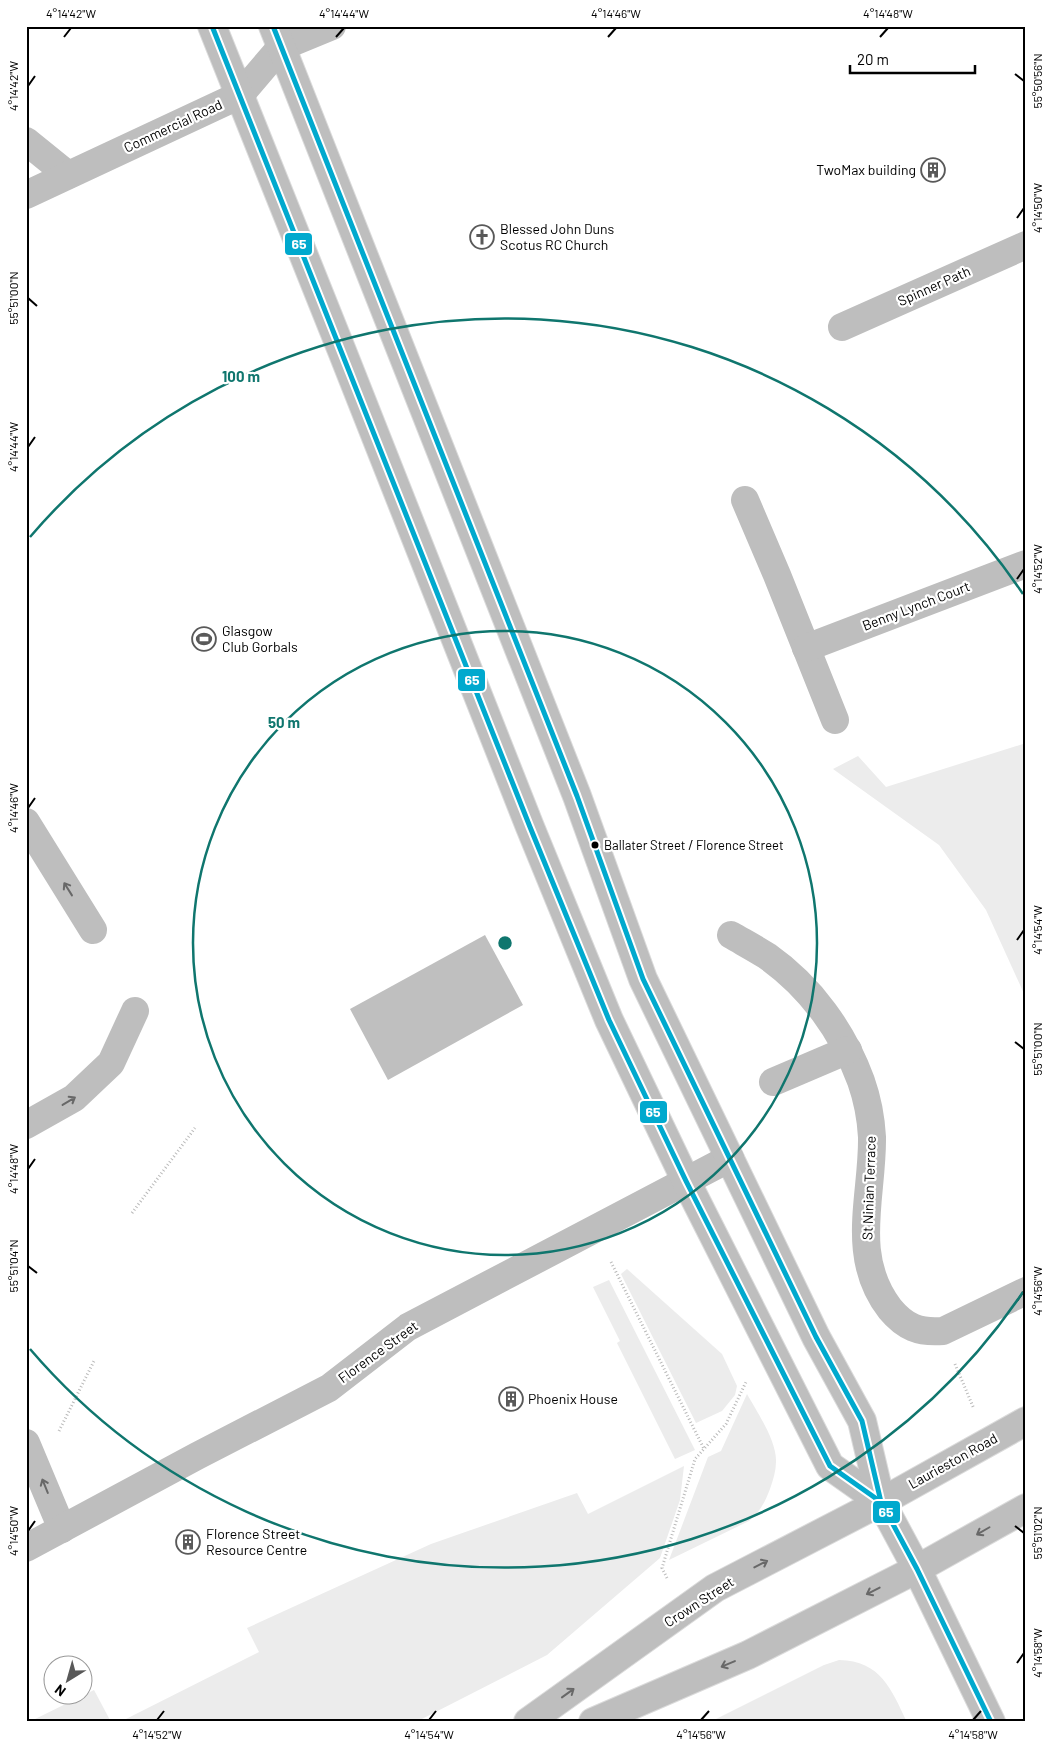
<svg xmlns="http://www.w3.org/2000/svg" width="1052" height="1748" viewBox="0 0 1052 1748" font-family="Barlow,sans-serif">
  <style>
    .green { fill: #ececec }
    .water { fill: #bfbfbf }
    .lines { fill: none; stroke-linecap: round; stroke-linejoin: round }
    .major-casing { stroke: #dbdbdb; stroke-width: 30 }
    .path { stroke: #b9b9b9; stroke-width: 3; stroke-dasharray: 1 2.5; stroke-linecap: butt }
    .minor { stroke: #bebebe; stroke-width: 28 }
    .major { stroke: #bebebe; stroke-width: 28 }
    .bus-1-casing { stroke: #fff; stroke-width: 9 }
    .bus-1 { stroke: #00a9ce; stroke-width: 5 }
    .oneway { stroke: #686868 }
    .ticks { fill: none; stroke: #000; stroke-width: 2 }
    .ring { fill: none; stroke: #0f766e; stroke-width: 2.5 }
    .bus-dot { fill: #000; stroke: #fff; stroke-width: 2 }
    .labels { text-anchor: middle; stroke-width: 4.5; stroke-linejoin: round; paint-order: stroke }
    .bus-label { font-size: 13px; fill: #000; stroke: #fff; text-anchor: start }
    .street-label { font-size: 14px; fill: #000; stroke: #fff }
    .poi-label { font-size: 14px; fill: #000; stroke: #fff; text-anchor: start }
    .centre { fill: #0f766e; stroke: #fff; stroke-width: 2.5 }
    .ring-label { font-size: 15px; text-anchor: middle; font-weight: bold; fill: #0f766e; stroke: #fff; stroke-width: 4.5; stroke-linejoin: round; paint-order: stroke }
    .line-badge { stroke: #fff; stroke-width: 2 }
    .badge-label { font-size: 14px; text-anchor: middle; font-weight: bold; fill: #fff }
    .neatline { fill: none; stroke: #000; stroke-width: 2 }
    .ticks-label { font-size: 12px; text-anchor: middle; fill: #000 }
  </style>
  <rect width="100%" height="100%" fill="#fff"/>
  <!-- green -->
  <g class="green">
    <path d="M 1026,743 L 1026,998 L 986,910 L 939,845 L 833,769 L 858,756 L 886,787 Z"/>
    <path d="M 627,1269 L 722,1354 L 737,1386 L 735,1395 L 722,1411 L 696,1423 L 621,1274 Z"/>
    <path d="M 609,1280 L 695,1450 L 675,1459 L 617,1343 L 620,1341 L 593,1287 Z"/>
    <path d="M 747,1394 C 757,1412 777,1441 776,1462 C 776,1471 773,1480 770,1489 C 765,1502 760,1512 749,1521 L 669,1560 L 708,1457 L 721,1451 Z"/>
    <path d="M 684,1466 L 680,1500 L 660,1558 L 547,1655 L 416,1722 L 120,1722 L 259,1652 L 247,1628 L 431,1544 L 577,1493 L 588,1514 Z"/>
    <path d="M 839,1660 C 881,1661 891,1689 907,1722 L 710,1722 L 824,1665 Z"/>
    <path d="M 94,1690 L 111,1722 L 29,1722 Z"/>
  </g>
  <!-- water -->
  <path class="water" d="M 485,935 L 523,1005 L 388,1080 L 350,1009 Z"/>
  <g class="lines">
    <!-- major casing -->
    <g class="major-casing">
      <g id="major">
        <path d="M 212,26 L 342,351 L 530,827 L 609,1020 L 686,1181 L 830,1466 L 881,1502"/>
        <path d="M 273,26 L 577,796 L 643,979 L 816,1337 L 862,1421 L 881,1502 L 917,1569 L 991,1722"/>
        <path d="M 528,1722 L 715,1588 L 881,1502 L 1026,1421"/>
        <path d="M 593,1722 L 748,1655 L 917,1569 L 1026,1508"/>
      </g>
    </g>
    <!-- path -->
    <g class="path">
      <path d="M 132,1213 L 195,1128"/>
      <path d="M 611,1262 L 704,1449"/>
      <path d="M 955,1364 L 974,1409"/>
      <path d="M 59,1431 L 94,1361"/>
      <path d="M 667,1578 L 662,1568 L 695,1459 L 726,1424 L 746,1382"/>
    </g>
    <!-- minor -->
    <g class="minor">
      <path d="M 26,141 L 68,175"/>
      <path d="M 26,195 L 240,95 L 281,47 L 332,26"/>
      <path d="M 842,327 L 1026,245"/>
      <path d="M 745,500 L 777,575 L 835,720"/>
      <path d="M 806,648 L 1026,564"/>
      <path d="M 26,822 L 93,930"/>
      <path d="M 731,935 C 743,942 756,949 767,956 C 811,987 843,1032 861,1081 C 867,1098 871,1119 872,1137 C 873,1196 849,1256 890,1309 C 905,1327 919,1333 943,1331 L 1026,1291"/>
      <path d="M 773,1082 L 848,1050"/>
      <path d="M 26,1125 L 74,1098 L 111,1063 L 135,1011"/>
      <path d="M 26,1443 L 62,1529"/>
      <path d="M 26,1548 L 197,1456 L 329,1388 L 408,1327 L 730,1158"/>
    </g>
    <!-- major -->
    <use href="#major" class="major"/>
    <!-- bus-1 casing -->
    <g class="bus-1-casing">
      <g id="bus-1">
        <path d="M 212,26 L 530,827 L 609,1020 L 686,1181 L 830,1466 L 881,1502 L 917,1569 L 991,1722"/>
        <path d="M 273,26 L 577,796 L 643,979 L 816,1337 L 862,1421 L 881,1502 L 891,1520"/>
      </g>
    </g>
    <!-- bus-1 -->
    <use href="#bus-1" class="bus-1"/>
  </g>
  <!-- one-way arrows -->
  <defs><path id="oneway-shaft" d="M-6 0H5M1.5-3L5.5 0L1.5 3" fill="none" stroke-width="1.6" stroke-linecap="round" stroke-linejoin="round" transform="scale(1.25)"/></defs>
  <g class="oneway">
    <use href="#oneway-shaft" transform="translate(68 889) rotate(-122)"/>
    <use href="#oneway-shaft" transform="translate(69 1101) rotate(-31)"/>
    <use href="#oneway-shaft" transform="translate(45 1486) rotate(-112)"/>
    <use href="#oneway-shaft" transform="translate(983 1531) rotate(150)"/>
    <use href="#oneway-shaft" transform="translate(761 1564) rotate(-27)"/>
    <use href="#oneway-shaft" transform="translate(873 1591) rotate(153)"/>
    <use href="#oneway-shaft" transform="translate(728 1664) rotate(157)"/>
    <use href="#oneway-shaft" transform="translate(568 1693) rotate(-36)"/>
  </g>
  <!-- ticks -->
  <path class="ticks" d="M 64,37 L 71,28M 336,37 L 344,28M 608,37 L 616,28M 880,37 L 888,28M 1015,74 L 1024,81M 28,86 L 35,76M 1017,218 L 1024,208M 28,298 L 37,306M 28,447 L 35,437M 1017,579 L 1024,569M 28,808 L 35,798M 1017,940 L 1024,930M 1015,1042 L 1024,1049M 28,1169 L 35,1159M 28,1266 L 37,1273M 1017,1301 L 1024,1291M 1015,1526 L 1024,1533M 28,1531 L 35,1521M 1017,1663 L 1024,1653M 157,1720 L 164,1711M 429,1720 L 436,1711M 701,1720 L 709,1711M 973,1720 L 981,1711"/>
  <!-- distance rings -->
  <g class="ring">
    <circle cx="505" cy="943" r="312"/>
    <path d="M1023 1292A625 625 0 0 1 30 1349M30 537A625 625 0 0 1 1023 594"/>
  </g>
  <!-- icons -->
  <defs>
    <g id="building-ring" transform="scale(1.25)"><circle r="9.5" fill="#fff" stroke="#595959" stroke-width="1.5"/><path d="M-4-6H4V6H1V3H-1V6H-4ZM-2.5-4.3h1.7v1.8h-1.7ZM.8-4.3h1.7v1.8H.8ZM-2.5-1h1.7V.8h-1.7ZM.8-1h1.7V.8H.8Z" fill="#595959"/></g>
    <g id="church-ring" transform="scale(1.25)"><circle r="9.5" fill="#fff" stroke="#595959" stroke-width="1.5"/><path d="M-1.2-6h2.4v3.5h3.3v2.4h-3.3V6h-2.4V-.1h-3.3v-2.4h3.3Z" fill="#595959"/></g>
    <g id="stadium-ring" transform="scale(1.25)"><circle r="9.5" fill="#fff" stroke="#595959" stroke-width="1.5"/><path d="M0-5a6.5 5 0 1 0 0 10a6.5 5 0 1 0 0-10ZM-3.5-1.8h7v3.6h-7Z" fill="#595959"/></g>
  </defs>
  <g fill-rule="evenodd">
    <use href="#building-ring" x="933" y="170"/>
    <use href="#church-ring" x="482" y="237"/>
    <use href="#stadium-ring" x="204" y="639"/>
    <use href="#building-ring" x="511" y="1399"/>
    <use href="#building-ring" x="188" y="1542"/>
  </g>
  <!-- markers -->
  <circle class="bus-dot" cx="595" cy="845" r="4.5"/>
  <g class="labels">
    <!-- bus labels -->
    <g class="bus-label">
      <text x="604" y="850">Ballater Street / Florence Street</text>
    </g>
    <!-- street labels -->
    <g class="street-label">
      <text transform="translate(173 126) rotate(-25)" y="5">Commercial Road</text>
      <text transform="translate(934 286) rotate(-24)" y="5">Spinner Path</text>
      <text transform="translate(916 606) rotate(-21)" y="5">Benny Lynch Court</text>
      <text transform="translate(869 1188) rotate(-88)" y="5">St Ninian Terrace</text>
      <text transform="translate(378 1352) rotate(-36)" y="5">Florence Street</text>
      <text transform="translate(953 1461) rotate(-29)" y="5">Laurieston Road</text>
      <text transform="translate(699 1602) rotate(-33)" y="5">Crown Street</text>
    </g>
    <!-- poi labels -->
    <g class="poi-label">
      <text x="916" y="175" text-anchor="end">TwoMax building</text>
      <text x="500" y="234">Blessed John Duns<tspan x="500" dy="16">Scotus RC Church</tspan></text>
      <text x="222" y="636">Glasgow<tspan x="222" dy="16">Club Gorbals</tspan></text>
      <text x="528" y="1404">Phoenix House</text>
      <text x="206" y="1539">Florence Street<tspan x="206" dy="16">Resource Centre</tspan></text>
    </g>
  </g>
  <circle cx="505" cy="943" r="8" class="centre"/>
  <g class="ring-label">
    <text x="241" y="382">100 m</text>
    <text x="284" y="728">50 m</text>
  </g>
  <g class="line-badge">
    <rect x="284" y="232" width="29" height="24" rx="5" fill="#00a9ce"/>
    <rect x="457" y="668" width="29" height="24" rx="5" fill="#00a9ce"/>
    <rect x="639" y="1100" width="29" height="24" rx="5" fill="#00a9ce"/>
    <rect x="872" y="1500" width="29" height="24" rx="5" fill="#00a9ce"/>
  </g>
  <g class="badge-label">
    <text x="299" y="249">65</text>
    <text x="472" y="685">65</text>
    <text x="653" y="1117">65</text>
    <text x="886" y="1517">65</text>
  </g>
  <!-- border -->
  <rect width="1052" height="1748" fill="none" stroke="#ffffff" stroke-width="55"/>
  <!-- north arrow -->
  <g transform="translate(68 1680) rotate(217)"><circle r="24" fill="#ffffff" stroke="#999999"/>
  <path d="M0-4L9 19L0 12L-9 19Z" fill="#595959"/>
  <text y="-8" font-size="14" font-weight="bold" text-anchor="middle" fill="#000000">N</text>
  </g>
  <!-- scale -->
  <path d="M850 65v8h125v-8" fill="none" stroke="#000000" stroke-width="2.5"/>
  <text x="857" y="65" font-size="15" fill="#000000" stroke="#ffffff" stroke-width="4" paint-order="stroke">20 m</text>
  <rect x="28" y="28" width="996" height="1692" class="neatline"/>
  <g class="ticks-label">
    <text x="71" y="18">4°14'42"W</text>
    <text x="344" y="18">4°14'44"W</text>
    <text x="616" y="18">4°14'46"W</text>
    <text x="888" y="18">4°14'48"W</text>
    <text transform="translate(1038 81) rotate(-90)" y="4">55°50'56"N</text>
    <text transform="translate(14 86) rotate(-90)" y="4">4°14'42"W</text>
    <text transform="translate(1038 208) rotate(-90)" y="4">4°14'50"W</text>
    <text transform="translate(14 298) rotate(-90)" y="4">55°51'00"N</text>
    <text transform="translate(14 447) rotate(-90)" y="4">4°14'44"W</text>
    <text transform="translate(1038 569) rotate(-90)" y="4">4°14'52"W</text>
    <text transform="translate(14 808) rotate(-90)" y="4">4°14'46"W</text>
    <text transform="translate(1038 930) rotate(-90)" y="4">4°14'54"W</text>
    <text transform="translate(1038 1049) rotate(-90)" y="4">55°51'00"N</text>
    <text transform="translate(14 1169) rotate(-90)" y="4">4°14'48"W</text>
    <text transform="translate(14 1266) rotate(-90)" y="4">55°51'04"N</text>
    <text transform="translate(1038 1291) rotate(-90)" y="4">4°14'56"W</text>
    <text transform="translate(14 1531) rotate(-90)" y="4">4°14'50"W</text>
    <text transform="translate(1038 1533) rotate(-90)" y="4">55°51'02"N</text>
    <text transform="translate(1038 1653) rotate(-90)" y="4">4°14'58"W</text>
    <text x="157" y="1739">4°14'52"W</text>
    <text x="429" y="1739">4°14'54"W</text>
    <text x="701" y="1739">4°14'56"W</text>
    <text x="973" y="1739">4°14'58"W</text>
  </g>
</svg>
